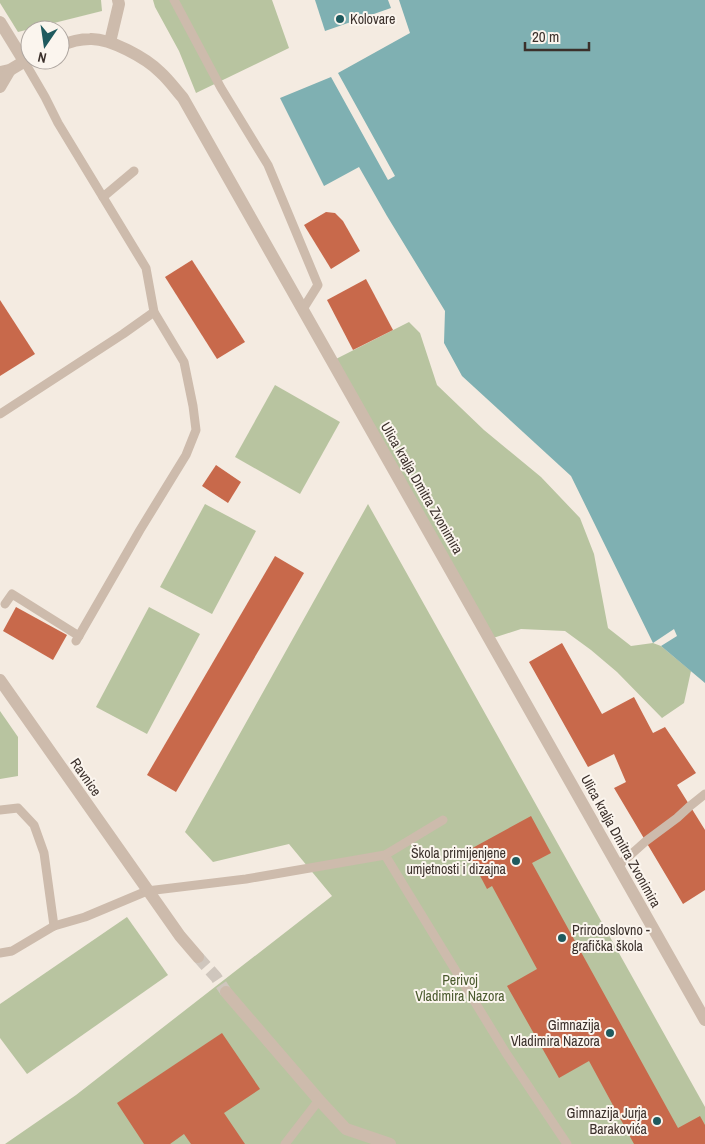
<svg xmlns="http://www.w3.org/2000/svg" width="705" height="1144" viewBox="0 0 705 1144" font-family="'Archivo Narrow',sans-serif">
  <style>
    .green { fill: #b8c4a0 }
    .water { fill: #7fb0b2 }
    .building { fill: #c8694b }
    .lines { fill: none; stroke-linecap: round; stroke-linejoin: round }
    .street-tunnel { stroke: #cfc6bd; stroke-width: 12; stroke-dasharray: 12 6; stroke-linecap: butt }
    .lane { stroke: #cdbbac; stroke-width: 9 }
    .street { stroke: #cdbbac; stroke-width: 12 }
    .poi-dot { fill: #1f5a5e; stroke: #fbf5ee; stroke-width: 2 }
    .labels { text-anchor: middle; stroke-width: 4; stroke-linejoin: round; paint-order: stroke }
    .poi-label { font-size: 14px; fill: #3b302b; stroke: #fbf5ee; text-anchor: end }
    .street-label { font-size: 14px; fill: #3b302b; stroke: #fbf5ee }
    .park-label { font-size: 14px; fill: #4a5a2e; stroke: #fbf5ee }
  </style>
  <rect width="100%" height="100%" fill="#f4ebe1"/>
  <!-- green -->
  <g class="green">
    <path d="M 0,0 L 101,0 L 102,11 L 18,32 L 0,3 Z"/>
    <path d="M 153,0 L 272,0 L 289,48 L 196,93 L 179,51 L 155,7 Z"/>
    <path d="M 409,322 L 420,333 L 437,385 L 484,430 L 541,477 L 580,518 L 594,554 L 608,628 L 631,646 L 653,643 L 661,646 L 691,671 L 684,703 L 662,718 L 617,672 L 591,650 L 565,631 L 521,629 L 490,639 L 332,361 Z"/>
    <path d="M 275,385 L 340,422 L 300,494 L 235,457 Z"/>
    <path d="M 205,504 L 256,531 L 212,614 L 160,587 Z"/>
    <path d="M 368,504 L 705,1107 L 705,1144 L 5,1144 L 76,1095 L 332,896 L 289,844 L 213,862 L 185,832 Z"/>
    <path d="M 149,607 L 200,634 L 147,734 L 96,707 Z"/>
    <path d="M 0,711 L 18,737 L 18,776 L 0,779 Z"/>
    <path d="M 127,917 L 168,975 L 27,1074 L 0,1038 L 0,1004 Z"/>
  </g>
  <!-- water -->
  <g class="water">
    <path d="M 315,0 L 388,0 L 391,8 L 325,31 Z"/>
    <path d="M 399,0 L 705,0 L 705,683 L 661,646 L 677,636 L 674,629 L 653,643 L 571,476 L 462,376 L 444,343 L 445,311 L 387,216 L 359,167 L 324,186 L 280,98 L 331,77 L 388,180 L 395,176 L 338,73 L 410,33 Z"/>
  </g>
  <!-- building -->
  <g class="building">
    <path d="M 326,212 L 335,213 L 343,221 L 360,251 L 331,269 L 304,225 Z"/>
    <path d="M 192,260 L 245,342 L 217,359 L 165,277 Z"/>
    <path d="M 366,279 L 393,330 L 353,350 L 327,300 Z"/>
    <path d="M 0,300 L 35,354 L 0,376 Z"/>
    <path d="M 216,465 L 241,482 L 228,503 L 202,486 Z"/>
    <path d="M 275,556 L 304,573 L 176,792 L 147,775 Z"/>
    <path d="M 16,607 L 67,635 L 53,660 L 3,631 Z"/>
    <path d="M 562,643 L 602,714 L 634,697 L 653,733 L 665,727 L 696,773 L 677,785 L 705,830 L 705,890 L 683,904 L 614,788 L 626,782 L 614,754 L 588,767 L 529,662 Z"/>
    <path d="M 531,816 L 551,853 L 532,863 L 678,1128 L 700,1116 L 705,1125 L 705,1144 L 634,1144 L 589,1061 L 559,1078 L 507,986 L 537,969 L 492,886 L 487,889 L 467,851 Z"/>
    <path d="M 222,1033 L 260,1089 L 224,1113 L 245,1144 L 191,1144 L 184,1134 L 170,1144 L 144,1144 L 117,1103 Z"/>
  </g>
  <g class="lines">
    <!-- street-tunnel -->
    <path class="street-tunnel" d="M 198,957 L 216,977 L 226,992"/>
    <!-- lane -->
    <g class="lane">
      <path d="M 174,0 L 221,88 L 268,165 L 318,285 L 303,309"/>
      <path d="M 24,61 L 45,97 L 58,123 L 146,268 L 154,312 L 184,362 L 193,406 L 196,430 L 186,455 L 140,530 L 76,641"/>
      <path d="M 103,197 L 134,171"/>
      <path d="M 0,414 L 123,334 L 154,312"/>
      <path d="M 5,604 L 12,594 L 79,636"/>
      <path d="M 0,810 L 18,808 L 34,825 L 44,853 L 54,926"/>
      <path d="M 385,855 L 506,1053 L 567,1144"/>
      <path d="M 618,866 L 646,841 L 677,818 L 690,806 L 705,794"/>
      <path d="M 0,953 L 12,951 L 54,926 L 85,917 L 147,891 L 246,879 L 385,855 L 443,820"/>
      <path d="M 285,1144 L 319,1100"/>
    </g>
    <!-- street -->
    <g class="street">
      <path d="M 0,22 L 24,61"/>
      <path d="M 110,42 L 119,4 L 118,0"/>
      <path d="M 60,46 C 69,42 80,39 90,39 C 110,38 146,58 160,72 C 169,80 176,90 183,98 L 705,1020"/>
      <path d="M 0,72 L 10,70 L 30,58"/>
      <path d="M 0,87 L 10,70"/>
      <path d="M 0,680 L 180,936 L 198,957"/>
      <path d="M 226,992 L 319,1100 L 346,1129 L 390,1144"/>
    </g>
  </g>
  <!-- markers -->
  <g class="poi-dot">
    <circle cx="340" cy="19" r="5"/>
    <circle cx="516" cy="861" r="5"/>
    <circle cx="562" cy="938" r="5"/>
    <circle cx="610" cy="1033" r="5"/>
    <circle cx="657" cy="1121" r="5"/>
  </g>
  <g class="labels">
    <!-- poi labels -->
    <g class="poi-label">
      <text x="350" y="24" text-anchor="start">Kolovare</text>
      <text x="506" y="858">Škola primijenjene<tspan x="506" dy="16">umjetnosti i dizajna</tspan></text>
      <text x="572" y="935" text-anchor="start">Prirodoslovno -<tspan x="572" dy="16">grafička škola</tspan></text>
      <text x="600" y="1030">Gimnazija<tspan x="600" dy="16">Vladimira Nazora</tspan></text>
      <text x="647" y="1118">Gimnazija Jurja<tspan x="647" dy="16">Barakovića</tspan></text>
    </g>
    <!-- street labels -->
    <g class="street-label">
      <text transform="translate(422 488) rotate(60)" y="5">Ulica kralja Dmitra Zvonimira</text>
      <text transform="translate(86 777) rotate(55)" y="5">Ravnice</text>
      <text transform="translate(621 841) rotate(61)" y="5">Ulica kralja Dmitra Zvonimira</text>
    </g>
    <!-- park labels -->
    <g class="park-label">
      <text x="460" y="985">Perivoj<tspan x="460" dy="16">Vladimira Nazora</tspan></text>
    </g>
  </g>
  <!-- north arrow -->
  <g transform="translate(45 45) rotate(193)"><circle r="24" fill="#fbf5ee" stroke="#aea6a0"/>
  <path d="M0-4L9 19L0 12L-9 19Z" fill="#1f5a5e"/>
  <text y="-8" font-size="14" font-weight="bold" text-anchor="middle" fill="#3b302b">N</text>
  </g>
  <!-- scale -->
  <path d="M525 42v8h64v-8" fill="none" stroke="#3b302b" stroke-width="2.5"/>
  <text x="532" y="42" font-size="15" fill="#3b302b" stroke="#fbf5ee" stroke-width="4" paint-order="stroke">20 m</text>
</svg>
